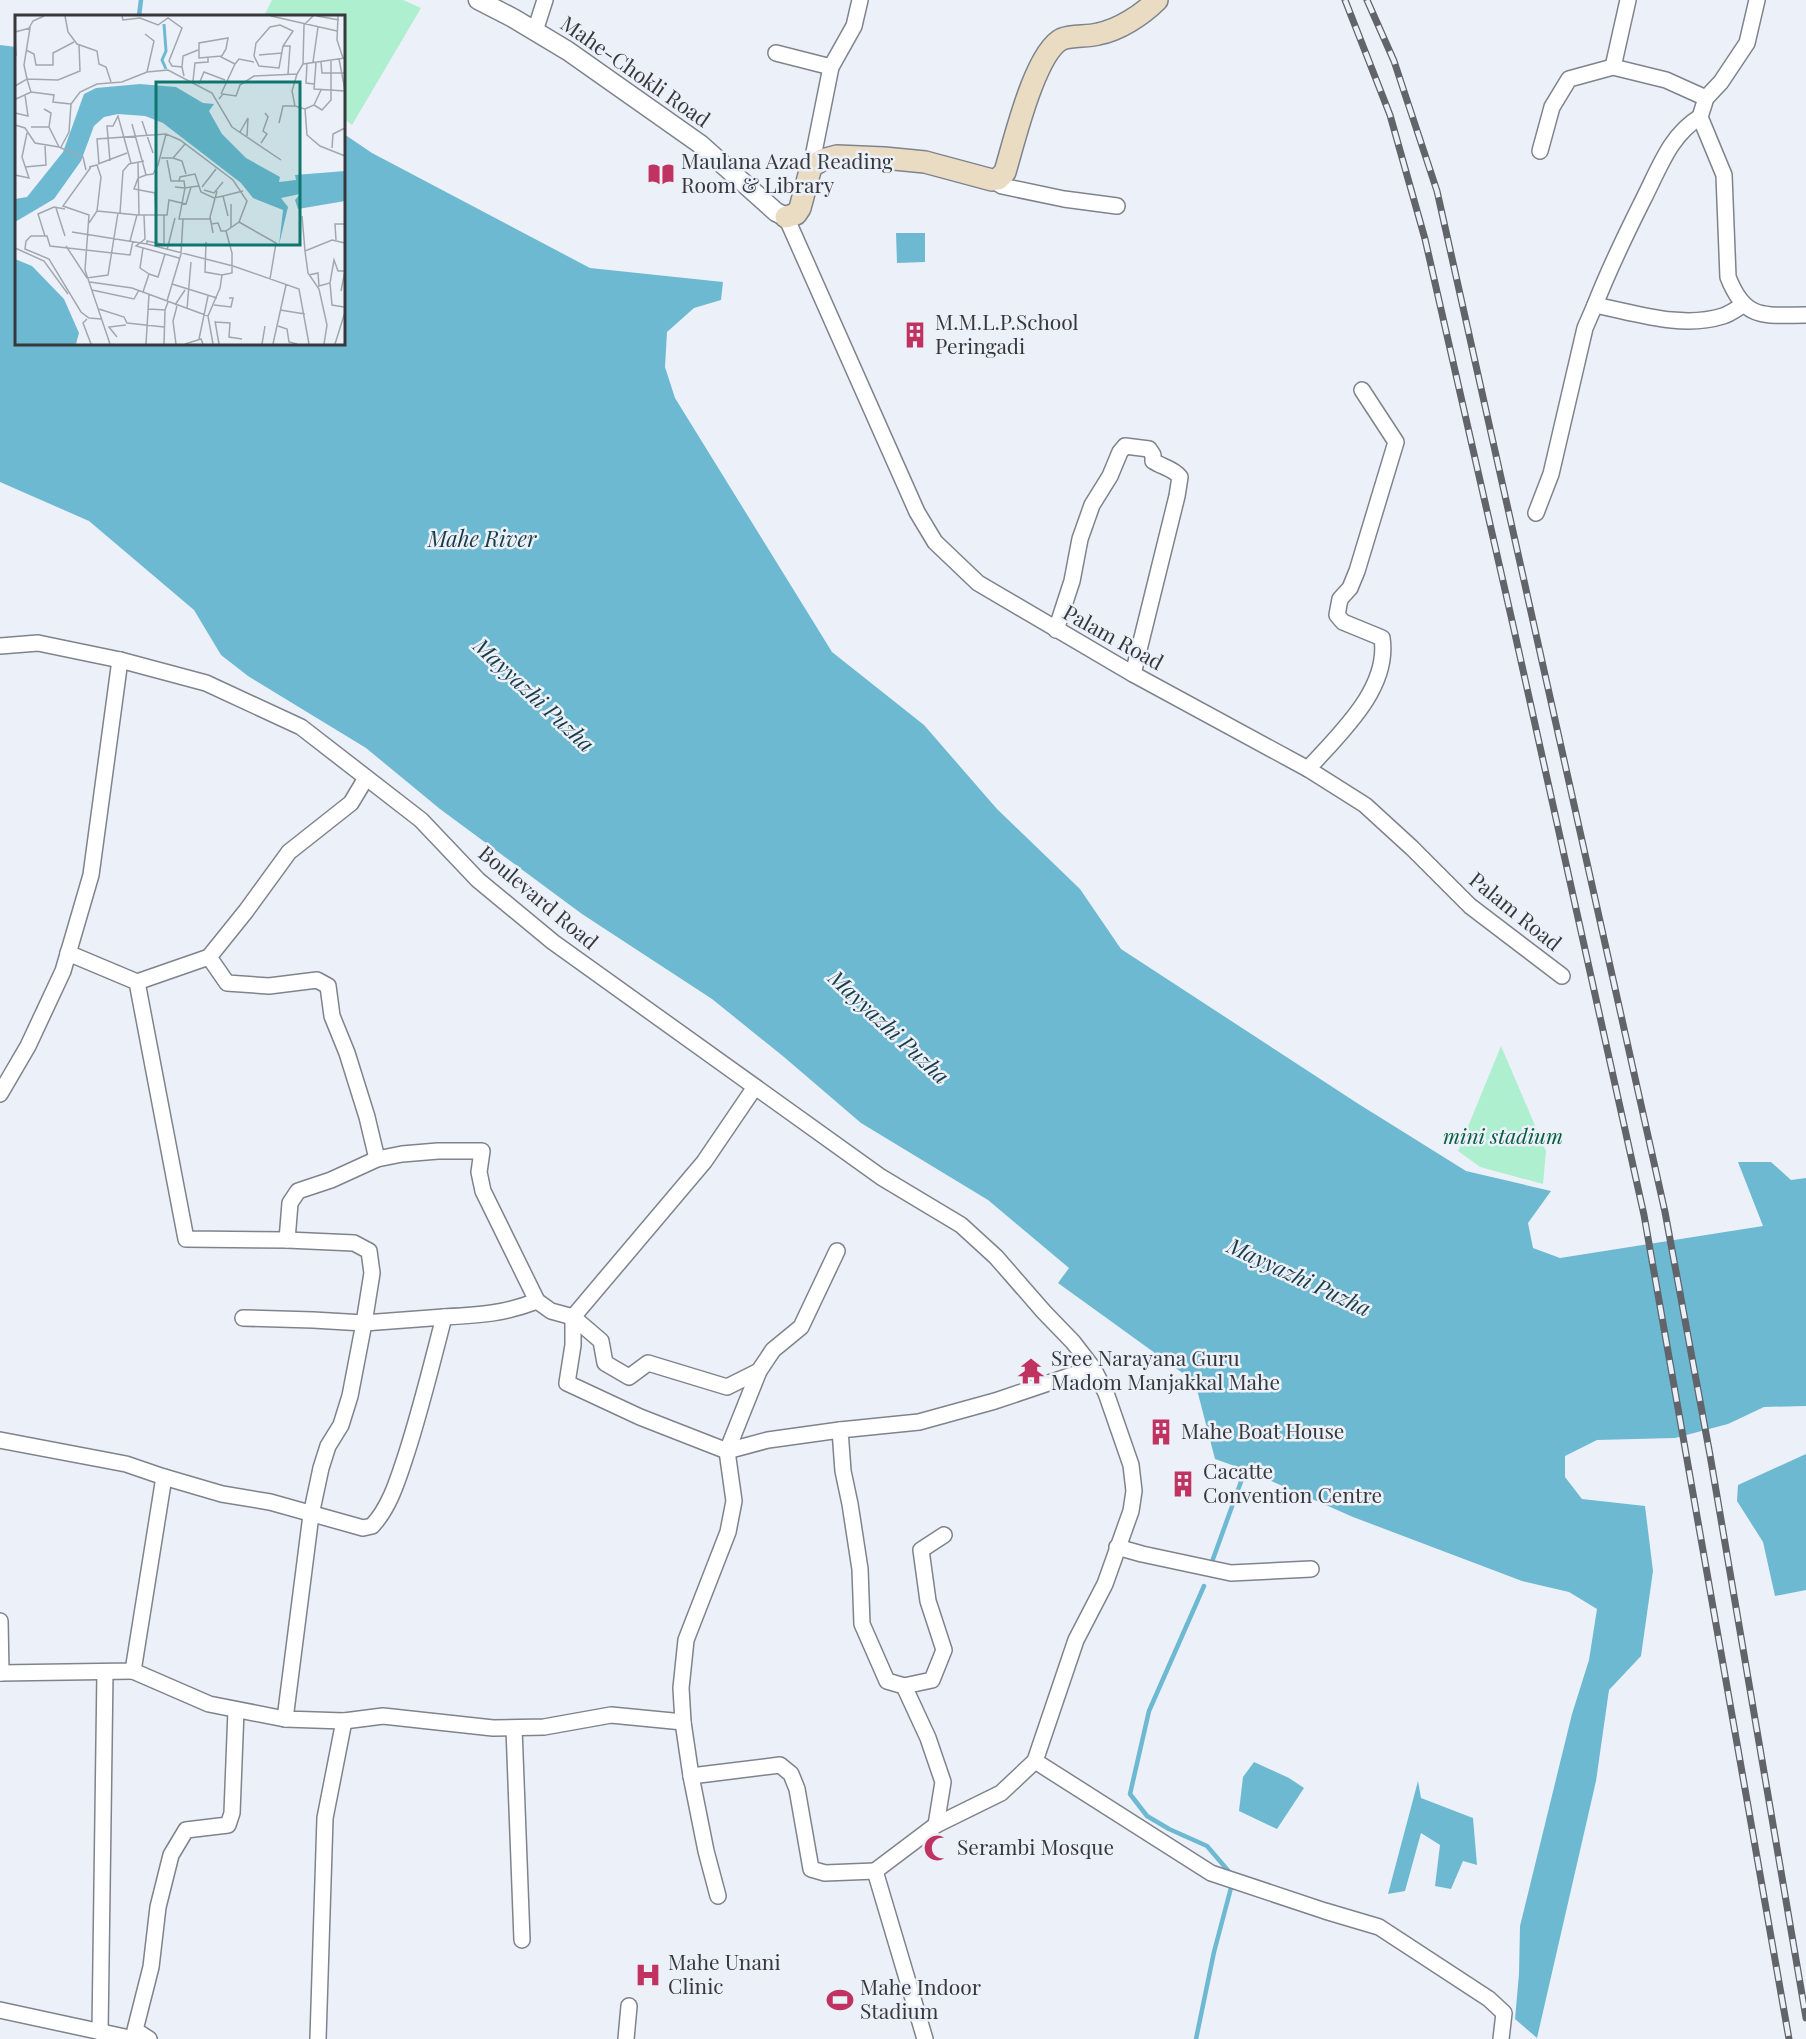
<svg xmlns="http://www.w3.org/2000/svg" width="1806" height="2039" viewBox="0 0 1806 2039" font-family="'Playfair Display',serif">
  <style>
    .green { fill: #aeefcf }
    .water { fill: #6eb9d2 }
    .lines { fill: none; stroke-linecap: round; stroke-linejoin: round }
    .stream { stroke: #6eb9d2; stroke-width: 4.5 }
    .minor-casing { stroke: #7f838b; stroke-width: 18 }
    .tertiary-casing { stroke: #7f838b; stroke-width: 21 }
    .secondary-casing { stroke: #7f838b; stroke-width: 24 }
    .minor { stroke: #fff; stroke-width: 15 }
    .tertiary { stroke: #fff; stroke-width: 18 }
    .secondary { stroke: #e9dcc3; stroke-width: 21 }
    .rail-casing { stroke: #616468; stroke-width: 7 }
    .rail { stroke: #ecf1f9; stroke-width: 4.5; stroke-dasharray: 14; stroke-linecap: butt }
    .labels { text-anchor: middle; stroke-width: 5; stroke-linejoin: round; paint-order: stroke }
    .street-label { font-size: 21px; fill: #36383b; stroke: #ecf1f9 }
    .poi-label { font-size: 21px; fill: #36383b; stroke: #ecf1f9; text-anchor: start }
    .park-label { font-size: 21px; font-style: italic; fill: #065d40; stroke: #ecf1f9 }
    .water-label { font-size: 22px; font-style: italic; fill: #183c47; stroke: #ecf1f9 }
    .inset-river { fill: none; stroke: #6eb9d2; stroke-width: 3 }
    .inset-road { fill: none; stroke: #a3a7ad; stroke-width: 1.5 }
    .view { fill: #0f766e; fill-opacity: 0.15; stroke: #0f766e; stroke-width: 3 }
    .inset-edge { fill: none; stroke: #36383b; stroke-width: 3 }
  </style>
  <rect width="100%" height="100%" fill="#ecf1f9"/>
  <!-- green -->
  <g class="green">
    <path d="M 272,0 L 403,0 L 421,8 L 352,125 L 344,119 L 344,16 L 264,16 Z"/>
    <path d="M 1501,1046 L 1546,1151 L 1543,1184 L 1480,1167 L 1458,1151 Z"/>
  </g>
  <!-- water -->
  <g class="water">
    <path d="M 0,45 L 16,47 L 16,344 L 344,344 L 344,134 L 372,153 L 590,268 L 723,282 L 721,300 L 694,308 L 667,332 L 665,367 L 675,398 L 832,652 L 924,725 L 997,809 L 1080,889 L 1121,949 L 1357,1103 L 1466,1171 L 1551,1191 L 1528,1223 L 1533,1248 L 1560,1258 L 1763,1226 L 1738,1162 L 1771,1162 L 1791,1180 L 1806,1178 L 1806,1406 L 1764,1407 L 1728,1424 L 1675,1438 L 1597,1440 L 1565,1456 L 1565,1477 L 1582,1499 L 1645,1506 L 1653,1571 L 1641,1656 L 1609,1690 L 1596,1781 L 1537,2038 L 1515,2019 L 1519,1974 L 1520,1926 L 1572,1714 L 1589,1660 L 1597,1609 L 1569,1592 L 1522,1581 L 1353,1517 L 1246,1470 L 1215,1459 L 1195,1382 L 1058,1283 L 1069,1268 L 988,1200 L 861,1123 L 784,1057 L 712,999 L 582,914 L 440,809 L 366,748 L 248,676 L 221,655 L 194,610 L 89,521 L 0,482 Z"/>
    <path d="M 896,233 L 925,233 L 925,262 L 897,263 Z"/>
    <path d="M 1806,1454 L 1806,1590 L 1775,1596 L 1763,1542 L 1737,1501 L 1738,1485 Z"/>
    <path d="M 1254,1762 L 1289,1778 L 1304,1788 L 1277,1829 L 1239,1811 L 1243,1777 Z"/>
    <path d="M 1418,1781 L 1421,1798 L 1473,1818 L 1477,1865 L 1463,1861 L 1451,1889 L 1435,1886 L 1440,1845 L 1421,1833 L 1405,1891 L 1388,1894 Z"/>
  </g>
  <g class="lines">
    <!-- stream -->
    <g class="stream">
      <path d="M 139,16 L 141,0"/>
      <path d="M 1213,1559 L 1247,1465"/>
      <path d="M 1204,1586 L 1149,1711 L 1130,1794 L 1147,1816 L 1169,1829 L 1207,1846 L 1231,1874"/>
      <path d="M 1196,2039 L 1214,1952 L 1232,1884"/>
    </g>
    <!-- minor casing -->
    <g class="minor-casing">
      <g id="minor">
        <path d="M 1757,0 L 1747,43 L 1721,82 L 1706,98 L 1700,117 L 1724,175 L 1728,277 C 1745,321 1764,315 1806,315"/>
        <path d="M 535,31 L 545,0"/>
        <path d="M 776,53 L 831,67"/>
        <path d="M 1613,67 L 1628,0"/>
        <path d="M 1540,151 L 1552,107 L 1569,79 L 1613,67 L 1666,80 L 1706,98"/>
        <path d="M 811,167 L 831,67 L 854,26 L 860,0"/>
        <path d="M 992,180 L 1002,186 L 1064,199 L 1117,206"/>
        <path d="M 786,217 L 917,512 L 935,542 L 978,583 L 1133,674 L 1308,769 L 1365,805 L 1412,848 L 1470,906 L 1562,976"/>
        <path d="M 1595,305 C 1609,269 1626,234 1643,200 C 1659,169 1670,135 1700,117"/>
        <path d="M 1536,513 L 1551,474 L 1585,328 L 1595,305 C 1636,313 1681,329 1723,316 C 1730,314 1736,309 1743,305"/>
        <path d="M 1056,630 L 1072,581 L 1080,539 L 1092,505 L 1110,476 L 1120,452 L 1125,446 L 1149,449 L 1153,455 L 1153,461 C 1162,467 1173,468 1180,477 L 1177,496 L 1133,674"/>
        <path d="M 0,646 L 38,643 L 120,660 L 206,683 L 301,727 L 421,820 L 478,880 L 553,942 L 881,1177 L 961,1225 L 996,1257 L 1044,1312 L 1073,1342 L 1093,1368 L 1106,1393 L 1131,1465 L 1134,1491 L 1131,1511 L 1105,1584 L 1076,1640 L 1035,1761 L 1001,1793 L 936,1825 L 875,1871 L 925,2039"/>
        <path d="M 1308,769 C 1339,734 1390,689 1382,638 L 1343,622 L 1337,615 L 1340,599 L 1350,588 L 1357,571 L 1396,442 L 1362,390"/>
        <path d="M 68,953 L 137,982 L 209,957 L 246,911 L 289,852 L 351,803 L 366,778"/>
        <path d="M 209,957 L 227,983 L 269,986 L 317,980 L 328,986 L 332,1016 L 347,1053 L 367,1117 L 377,1159"/>
        <path d="M 137,982 L 186,1239 L 287,1240 L 354,1243 L 369,1251 L 372,1273 L 364,1323 L 444,1317"/>
        <path d="M 755,1087 L 704,1162 L 573,1317 L 573,1345 L 567,1383 L 640,1417 L 727,1451 L 768,1440 L 840,1430"/>
        <path d="M 0,1094 L 28,1046 L 63,971 L 91,875 L 120,660"/>
        <path d="M 287,1240 L 290,1203 L 298,1191 L 331,1180 L 377,1159 L 402,1154 L 438,1151 L 482,1151 L 479,1172 L 483,1191 L 537,1301 L 551,1311 L 573,1317 L 601,1341 L 605,1363 L 629,1377 L 648,1363 L 727,1387 L 759,1371 L 773,1350 L 801,1327 L 837,1251"/>
        <path d="M 243,1318 L 313,1320 L 364,1323 L 350,1396 L 341,1425 L 328,1446 L 321,1468 L 311,1515 L 285,1719 L 344,1721 L 383,1716 L 493,1728 L 544,1727 L 611,1715 L 683,1722"/>
        <path d="M 0,1440 L 126,1464 L 164,1477"/>
        <path d="M 1117,1547 L 1142,1554 L 1231,1573 L 1311,1569"/>
        <path d="M 0,1621 L 1,1673"/>
        <path d="M 133,1671 L 209,1704 L 285,1719"/>
        <path d="M 0,1673 L 133,1671 L 164,1477 L 222,1494 L 270,1502 L 363,1528 L 372,1526 C 390,1507 398,1479 406,1455 C 421,1409 432,1363 444,1317 C 480,1315 503,1314 537,1301"/>
        <path d="M 904,1686 L 887,1681 L 862,1624 L 860,1569 L 850,1504 L 843,1471 L 840,1430 L 919,1422 L 995,1401 L 1093,1368"/>
        <path d="M 514,1728 L 522,1940"/>
        <path d="M 1035,1761 L 1211,1873 L 1325,1911 L 1379,1927 L 1489,1999 L 1504,2013 L 1501,2039"/>
        <path d="M 691,1776 L 780,1765 L 791,1774 L 797,1789 L 811,1869 L 825,1873 L 875,1871"/>
        <path d="M 936,1825 L 943,1782 L 928,1738 L 904,1686 L 932,1680 L 944,1650 L 928,1601 L 921,1550 L 944,1535"/>
        <path d="M 718,1896 L 706,1851 L 691,1776 L 683,1722 L 681,1688 L 686,1640 L 728,1532 L 734,1501 L 727,1451 L 759,1371"/>
        <path d="M 0,2010 L 134,2039"/>
        <path d="M 100,2032 L 105,1672"/>
        <path d="M 149,2039 L 135,2030 L 151,1967 L 158,1907 L 171,1855 L 186,1830 L 228,1825 L 232,1813 L 236,1710"/>
        <path d="M 318,2039 L 325,1818 L 344,1721"/>
        <path d="M 626,2039 L 629,2006"/>
      </g>
    </g>
    <!-- tertiary casing -->
    <g class="tertiary-casing">
      <path id="tertiary" d="M 478,0 L 513,18 L 568,51 L 700,144 L 776,212 L 786,217"/>
    </g>
    <!-- secondary casing -->
    <g class="secondary-casing">
      <path id="secondary" d="M 786,217 L 796,214 L 800,208 L 811,167 L 822,160 L 837,156 L 884,158 L 925,162 L 992,180 L 998,179 L 1005,172 C 1014,142 1035,52 1062,39 C 1073,35 1087,37 1098,34 C 1119,30 1142,15 1157,0"/>
    </g>
    <!-- minor -->
    <use href="#minor" class="minor"/>
    <!-- tertiary -->
    <use href="#tertiary" class="tertiary"/>
    <!-- secondary -->
    <use href="#secondary" class="secondary"/>
    <!-- rail casing -->
    <g class="rail-casing">
      <g id="rail">
        <path d="M 1345,0 L 1390,115 L 1425,239 L 1513,625 L 1644,1215 L 1789,2039"/>
        <path d="M 1367,0 L 1394,61 L 1437,191 L 1665,1212 L 1710,1455 L 1806,2018"/>
      </g>
    </g>
    <!-- rail -->
    <use href="#rail" class="rail"/>
  </g>
  <!-- icons -->
  <defs>
    <g id="library-bare" transform="scale(2.07)"><path d="M-6-4Q-3-5.5-.7-3.5V5Q-3 3-6 4ZM6-4Q3-5.5 .7-3.5V5Q3 3 6 4Z" fill="#c03361" stroke="#ecf1f9" stroke-width="2.5" paint-order="stroke"/></g>
    <g id="building-bare" transform="scale(2.07)"><path d="M-4-6H4V6H1V3H-1V6H-4ZM-2.5-4.3h1.7v1.8h-1.7ZM.8-4.3h1.7v1.8H.8ZM-2.5-1h1.7V.8h-1.7ZM.8-1h1.7V.8H.8Z" fill="#c03361" stroke="#ecf1f9" stroke-width="2.5" paint-order="stroke"/></g>
    <g id="temple-bare" transform="scale(2.07)"><path d="M0-6L5-2H3V0L6.5 2.5H4V6H1.5V3h-3V6H-4V2.5H-6.5L-3 0V-2H-5Z" fill="#c03361" stroke="#ecf1f9" stroke-width="2.5" paint-order="stroke"/></g>
    <g id="mosque-bare" transform="scale(2.07)"><path d="M3.5-4.9A6 6 0 1 0 3.5 4.9A5 5 0 1 1 3.5-4.9Z" fill="#c03361" stroke="#ecf1f9" stroke-width="2.5" paint-order="stroke"/></g>
    <g id="hospital-bare" transform="scale(2.07)"><path d="M-5-5h3v3.5h4V-5h3V5h-3V1.5h-4V5h-3Z" fill="#c03361" stroke="#ecf1f9" stroke-width="2.5" paint-order="stroke"/></g>
    <g id="stadium-bare" transform="scale(2.07)"><path d="M0-5a6.5 5 0 1 0 0 10a6.5 5 0 1 0 0-10ZM-3.5-1.8h7v3.6h-7Z" fill="#c03361" stroke="#ecf1f9" stroke-width="2.5" paint-order="stroke"/></g>
  </defs>
  <g fill-rule="evenodd">
    <use href="#library-bare" x="661" y="174"/>
    <use href="#building-bare" x="915" y="335"/>
    <use href="#temple-bare" x="1031" y="1371"/>
    <use href="#building-bare" x="1161" y="1432"/>
    <use href="#building-bare" x="1183" y="1484"/>
    <use href="#mosque-bare" x="937" y="1848"/>
    <use href="#hospital-bare" x="648" y="1975"/>
    <use href="#stadium-bare" x="840" y="2000"/>
  </g>
  <g class="labels">
    <!-- street labels -->
    <g class="street-label">
      <text transform="translate(635 72) rotate(35)" y="7">Mahe-Chokli Road</text>
      <text transform="translate(1113 638) rotate(29)" y="7">Palam Road</text>
      <text transform="translate(538 898) rotate(40)" y="7">Boulevard Road</text>
      <text transform="translate(1515 912) rotate(39)" y="7">Palam Road</text>
    </g>
    <!-- poi labels -->
    <g class="poi-label">
      <text x="681" y="169">Maulana Azad Reading<tspan x="681" dy="24">Room &amp; Library</tspan></text>
      <text x="935" y="330">M.M.L.P.School<tspan x="935" dy="24">Peringadi</tspan></text>
      <text x="1051" y="1366">Sree Narayana Guru<tspan x="1051" dy="24">Madom Manjakkal Mahe</tspan></text>
      <text x="1181" y="1439">Mahe Boat House</text>
      <text x="1203" y="1479">Cacatte<tspan x="1203" dy="24">Convention Centre</tspan></text>
      <text x="957" y="1855">Serambi Mosque</text>
      <text x="668" y="1970">Mahe Unani<tspan x="668" dy="24">Clinic</tspan></text>
      <text x="860" y="1995">Mahe Indoor<tspan x="860" dy="24">Stadium</tspan></text>
    </g>
    <!-- park labels -->
    <g class="park-label">
      <text x="1503" y="1144">mini stadium</text>
    </g>
    <!-- water labels -->
    <g class="water-label">
      <text x="482" y="547">Mahe River</text>
      <text transform="translate(534 695) rotate(43)" y="8">Mayyazhi Puzha</text>
      <text transform="translate(889 1027) rotate(43)" y="8">Mayyazhi Puzha</text>
      <text transform="translate(1299 1277) rotate(25)" y="8">Mayyazhi Puzha</text>
    </g>
  </g>
  <!-- overview -->
  <g transform="translate(15 15)">
    <rect width="330" height="330" fill="#ecf1f9"/>
    <path d="M 125,69 L 161,72 L 188,88 L 199,89 L 194,96 L 207,119 L 231,143 L 265,162 L 264,167 L 281,165 L 280,160 L 330,156 L 330,186 L 283,194 L 280,185 L 285,179 L 266,183 L 273,192 L 264,230 L 268,195 L 238,183 L 226,168 L 148,108 L 130,101 L 103,99 L 89,102 L 79,111 L 66,146 L 39,184 L 0,207 L 0,184 L 12,182 L 48,137 L 69,79 L 81,73 ZM 0,244 L 17,251 L 49,284 L 64,318 L 61,329 L 0,329 Z" fill="#6eb9d2"/>
    <path class="inset-river" d="M 149,9 L 151,36 L 147,45 L 151,54"/>
    <path class="inset-road" d="M 50,1 L 53,17 L 62,29 L 82,36 L 84,49 L 91,52 L 96,67M 107,1 L 108,5 L 125,3 L 143,10 L 153,3 L 167,13 L 154,46 L 157,51 L 167,52 L 169,61M 256,1 L 322,16M 302,1 L 324,5M 323,1 L 322,25 L 328,43M 265,10 L 278,16 L 268,31 L 264,53 L 244,51 L 239,41 L 241,28 L 255,12 ZM 14,13 L 18,6 L 29,1M 0,17 L 15,13 L 9,50 L 12,64 L 43,65 L 65,56 L 64,30M 130,19 L 139,26 L 132,57M 0,22 L 1,41M 268,31 L 275,31 L 273,59M 11,35 L 19,39 L 21,50 L 38,50 L 38,38 L 59,27M 244,40 L 267,38M 207,41 L 184,43 L 184,28 L 213,23 L 211,34 L 208,39 L 206,42 L 220,49 L 224,44 L 239,47M 324,44 L 330,75M 298,47 L 303,12M 306,47 L 307,58 L 330,58M 301,48 L 299,74 L 330,76M 288,49 L 330,43M 292,49 L 291,68 L 299,69M 167,52 L 168,41 L 183,35M 282,59 L 277,76 L 280,91 L 290,94 L 292,120 L 305,131 L 330,141M 178,66 L 180,48 L 193,47 L 193,42M 184,69 L 189,57 L 210,65M 0,71 L 12,64 L 16,77M 206,79 L 220,49M 1,84 L 16,77 L 39,80 L 38,87 L 56,89M 204,84 L 208,79 L 221,81 L 225,70 L 239,61 L 282,59 L 288,49 L 289,10 L 298,1M 299,90 L 307,95 L 316,85 L 316,46M 29,94 L 36,98 L 34,112M 290,94 L 299,90 L 306,75M 0,98 L 13,101 L 10,80M 127,106 L 138,138M 264,108 L 268,91 L 280,91M 117,109 L 131,160 L 138,159 L 143,150 L 151,119M 0,110 L 10,113 L 20,128 L 44,132 L 68,142 L 71,155M 16,112 L 34,112 L 44,132M 225,117 L 233,103 L 232,121M 246,128 L 252,119 L 248,116 L 253,102 L 250,98M 46,132 L 54,117 L 56,89 L 65,77 L 82,69 L 107,67 L 132,57 L 153,55 L 197,78 L 217,112 L 266,145M 317,133 L 318,119 L 330,113M 146,143 L 158,143 L 170,129M 158,143 L 167,146 L 171,159M 152,145 L 156,166 L 169,166 L 170,173 L 176,172M 95,146 L 92,111 L 98,111 L 103,101 L 116,148M 123,147 L 124,200M 83,149 L 112,138M 10,152 L 31,150 L 30,131M 76,152 L 48,191 L 74,200 L 70,255 L 95,329M 0,160 L 14,163 L 7,142 L 12,118M 131,160 L 123,163 L 119,174 L 140,178 L 141,200M 164,166 L 165,162 L 180,159 L 186,177 L 199,183 L 208,181M 160,172 L 170,173 L 164,204 L 196,204M 187,172 L 201,154M 189,175 L 199,178 L 208,167M 41,193 L 50,221M 82,196 L 122,200 L 115,226M 105,198 L 108,156 L 114,149 L 129,146M 122,200 L 152,200 L 154,185 L 171,189 L 176,172 L 184,171M 129,200 L 130,224 L 121,231 L 164,243M 213,201 L 208,181 L 228,176M 287,201 L 290,236M 224,207 L 261,228 L 255,264M 74,208 L 82,196 L 86,162 L 82,150 L 74,152M 196,209 L 203,208 L 206,216 L 211,216M 216,212 L 216,189M 57,217 L 132,229 L 218,251 L 284,274 L 294,329M 198,218 L 195,202 L 202,176M 30,221 L 23,199 L 39,192 L 50,194M 321,225 L 320,209 L 330,209M 191,227 L 190,257 L 207,260M 132,229 L 132,226 L 151,230M 149,229 L 149,200M 51,231 L 72,263 L 93,260 L 103,198M 0,233 L 29,246 L 53,279M 152,235 L 160,203M 134,259 L 143,262 L 150,239M 294,260 L 303,258 L 304,271 L 315,268 L 319,245 L 323,256 L 330,256 L 326,276M 75,267 L 117,273 L 193,301 L 205,273 L 207,260 L 217,258 L 217,238 L 211,216 L 224,207 L 232,186 L 218,165 L 165,125 L 151,119 L 82,124 L 84,149M 315,268 L 317,290 L 329,292M 157,269 L 202,283M 77,275 L 119,284 L 124,275M 128,277 L 134,259 L 125,253 L 128,233M 152,286 L 166,239 L 168,204M 160,290 L 170,275M 199,290 L 216,292 L 218,283 L 214,283M 84,294 L 109,302 L 112,308 L 149,312M 133,294 L 150,295 L 153,287M 172,294 L 176,247M 265,295 L 290,299M 193,301 L 198,329M 72,304 L 68,308 L 76,329M 86,304 L 74,303 L 66,297 L 34,244 L 10,234 L 11,226 L 16,221 L 32,221 L 35,231 L 115,240 L 118,226M 200,306 L 204,329M 200,307 L 215,308 L 214,322 L 227,324M 263,311 L 272,314 L 274,327 L 282,329M 102,322 L 94,312 L 111,310M 184,324 L 193,281M 131,329 L 134,279M 149,329 L 150,295M 161,329 L 158,306 L 162,291M 170,329 L 186,324 L 188,329M 247,329 L 250,311M 258,329 L 271,270M 309,329 L 312,310 L 304,274 L 293,258 L 290,236 L 317,225 L 330,228M 320,329 L 330,297"/>
    <path class="view" d="M 141,67 L 285,67 L 285,230 L 141,230 Z"/>
    <rect width="330" height="330" class="inset-edge"/>
  </g>
</svg>
